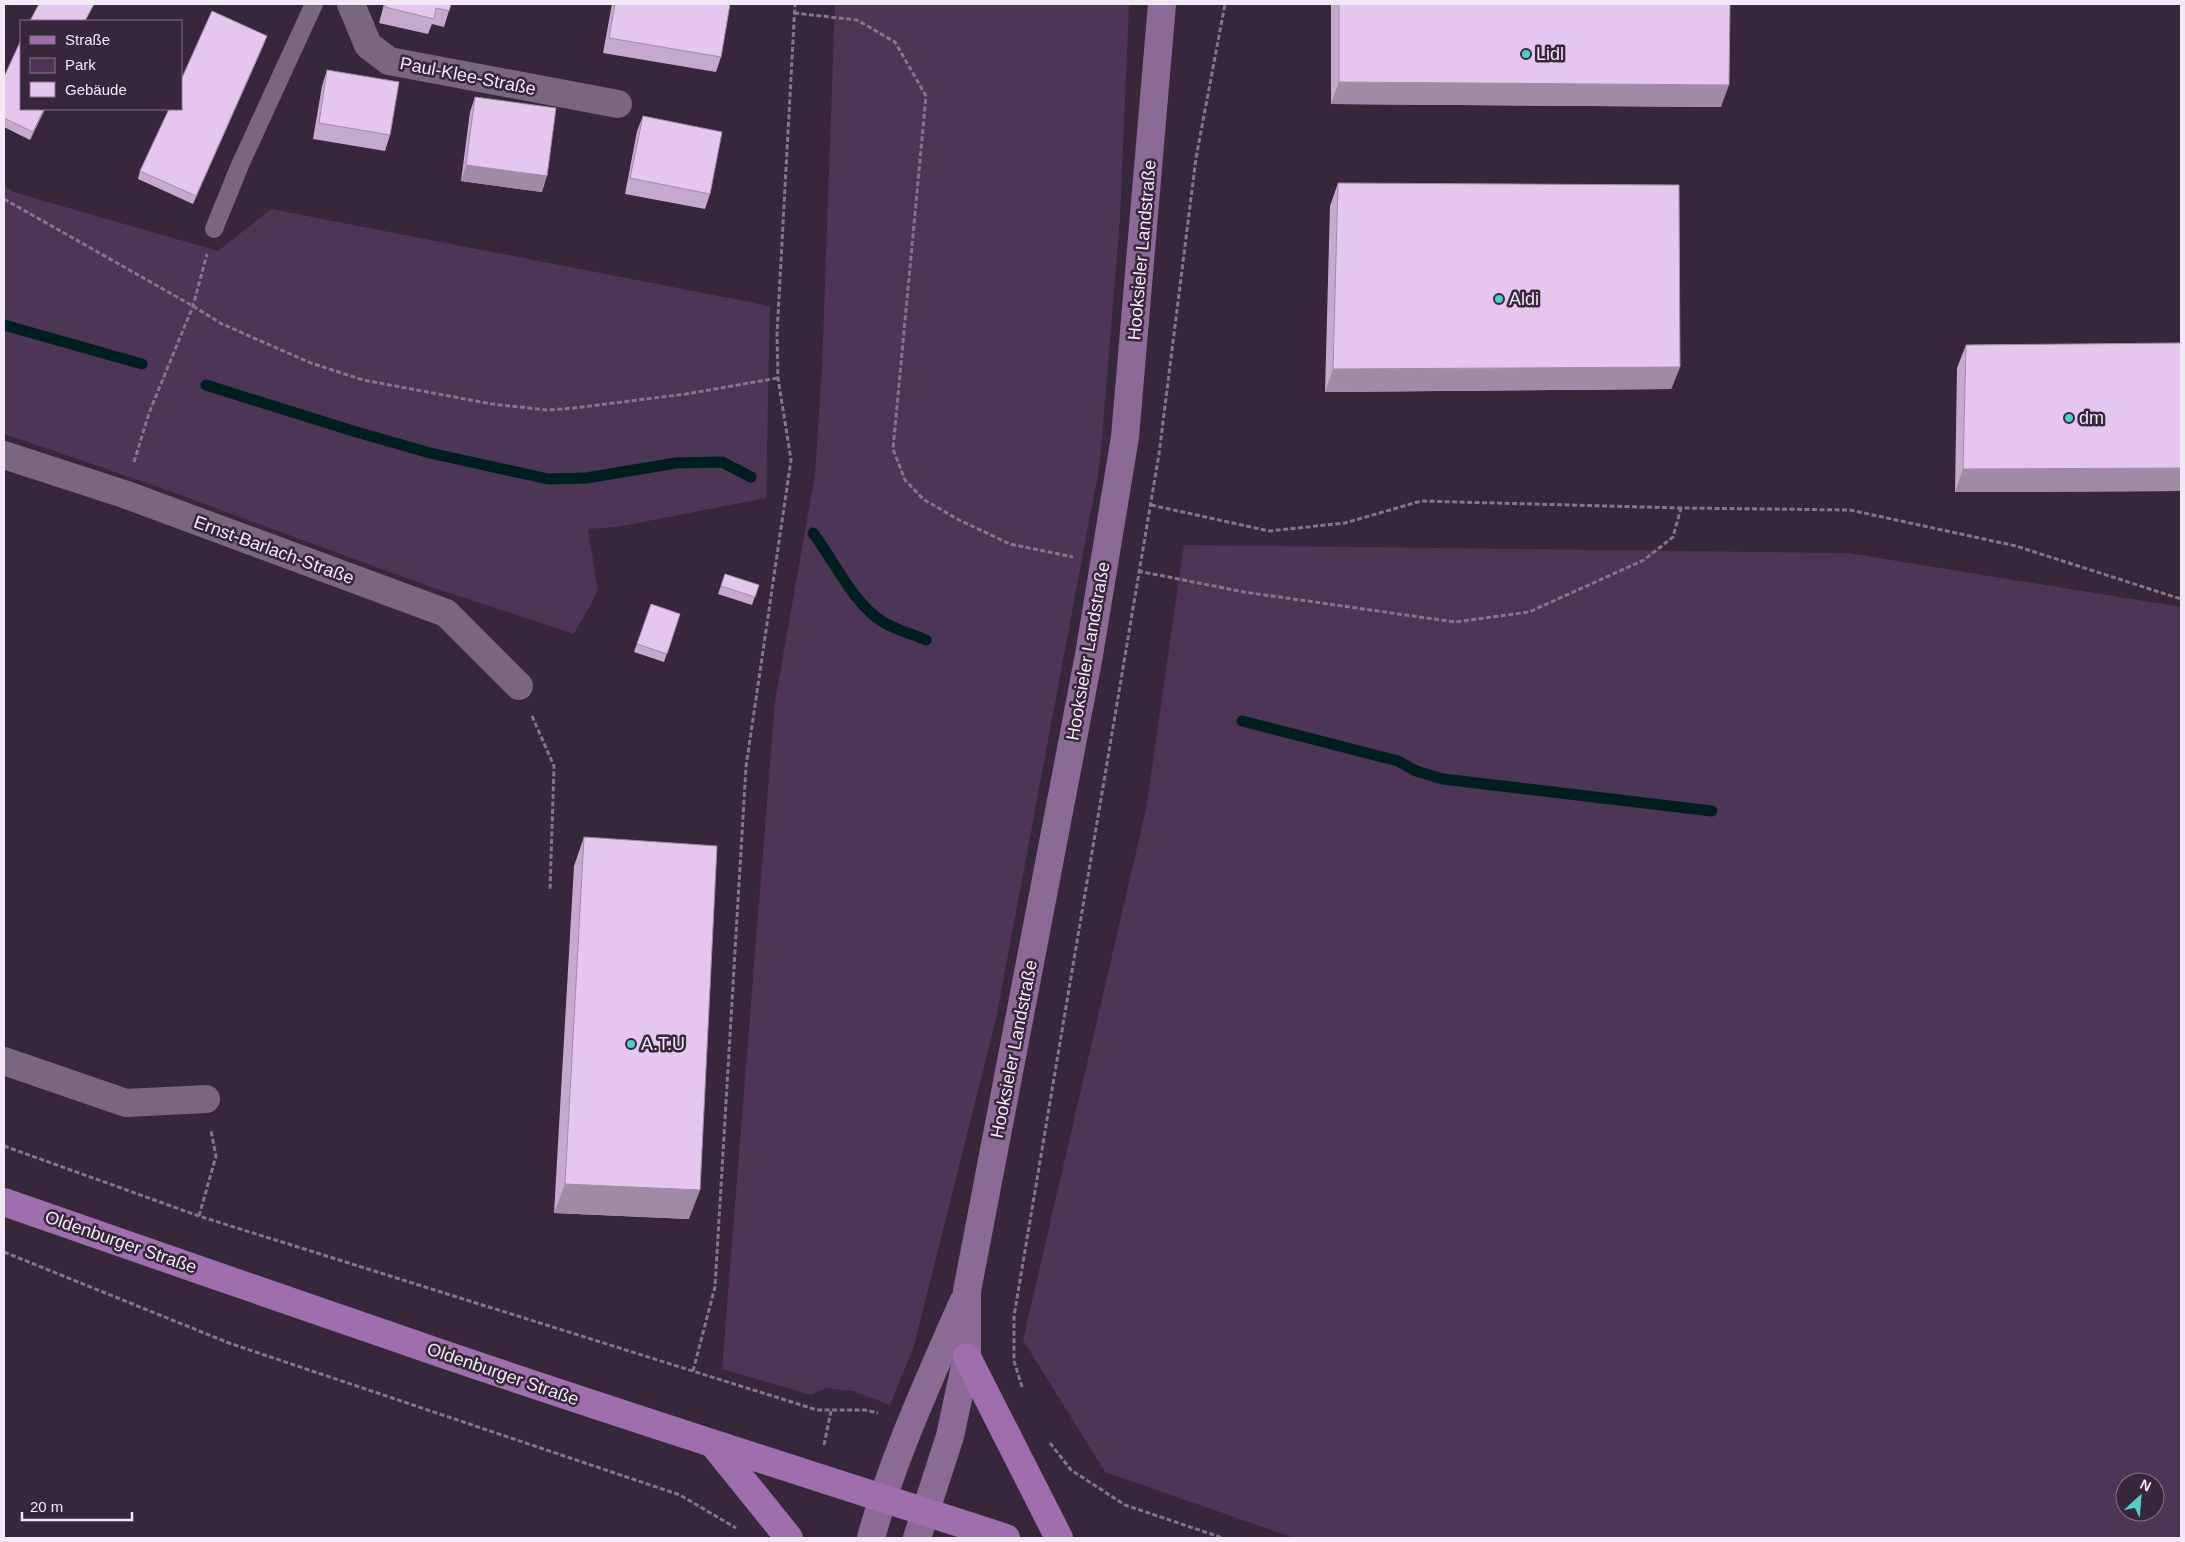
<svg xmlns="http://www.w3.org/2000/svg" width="2185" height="1542" viewBox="0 0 2185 1542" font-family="Arial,sans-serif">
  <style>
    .green { fill: #4d3555; fill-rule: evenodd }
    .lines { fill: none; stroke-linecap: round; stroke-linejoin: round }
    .stream { stroke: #001e1d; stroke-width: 11 }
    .path { stroke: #837687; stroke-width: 3; stroke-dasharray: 5 2.5; stroke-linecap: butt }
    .lane { stroke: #78677e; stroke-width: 18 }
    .street { stroke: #78677e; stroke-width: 28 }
    .secondary { stroke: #8b6b96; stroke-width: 28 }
    .primary { stroke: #9e6ead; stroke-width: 28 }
    .wall { fill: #c5aace }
    .shaded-wall { fill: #a08ba7 }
    .building { fill: #e5c6ef; stroke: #a08ba7 }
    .poi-dot { fill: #53cdc9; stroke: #36273b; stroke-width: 2 }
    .labels { text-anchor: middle; stroke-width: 5; stroke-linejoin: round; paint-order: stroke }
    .poi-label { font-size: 18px; fill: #f3e9f6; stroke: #36273b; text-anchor: start }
    .street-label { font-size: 18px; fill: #f3e9f6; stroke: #36273b }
  </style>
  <rect width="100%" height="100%" fill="#36273b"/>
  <!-- green -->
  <g class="green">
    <path d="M 835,4 L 1129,4 L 1120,218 L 1100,463 L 996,1019 L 913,1349 L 890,1405 L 853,1391 L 826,1388 L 811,1395 L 722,1369 L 775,701 L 815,475 L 822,368 Z"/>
    <path d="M 4,185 L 13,192 L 218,251 L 271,209 L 770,306 L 766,498 L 617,527 L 588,529 L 598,591 L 574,634 L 422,584 L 150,484 L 4,434 Z"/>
    <path d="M 1184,545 L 1848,553 L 2181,607 L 2181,1538 L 1294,1538 L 1105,1472 L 1023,1340 L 1146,809 ZM 2125,1482 L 2155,1482 L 2155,1512 L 2125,1512 Z"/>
  </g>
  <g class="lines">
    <!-- stream -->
    <g class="stream">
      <path d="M 4,325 L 142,364"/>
      <path d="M 206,385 L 353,431 L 430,453 L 548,479 L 586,478 L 676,463 L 722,462 L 751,477"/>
      <path d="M 813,533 C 834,560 853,604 883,622 C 896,630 912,634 926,640"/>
      <path d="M 1242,721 L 1398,761 L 1416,771 L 1443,779 L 1712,811"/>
    </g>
    <!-- path -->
    <g class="path">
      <path d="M 794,13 L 857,20 L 895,42 L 926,96 L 893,449 L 905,480 L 923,499 L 959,520 L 1010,544 L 1073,557"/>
      <path d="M 4,199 L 193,306 L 222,324 L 311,363 L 363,380 L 492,404 L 547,410 L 574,408 L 686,394 L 778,378"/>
      <path d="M 134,462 L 149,413 L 193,306 L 207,254"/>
      <path d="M 1151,505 L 1269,531 L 1345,523 L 1421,501 L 1681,508 L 1850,510 L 2016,546 L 2181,599"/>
      <path d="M 1138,571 L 1244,592 L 1455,622 L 1529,612 L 1644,560 L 1673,537 L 1681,508"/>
      <path d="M 532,716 L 554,766 L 550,890"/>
      <path d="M 4,1146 L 199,1216 L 817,1410 L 865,1410 L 878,1413"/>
      <path d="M 199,1216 L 216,1156 L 211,1131"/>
      <path d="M 4,1252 L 229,1343 L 680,1495 L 736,1528"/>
      <path d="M 693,1371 L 715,1287 L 746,767 L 791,460 L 778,378 L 777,334 L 795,4"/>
      <path d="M 1022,1387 L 1014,1361 L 1014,1316 L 1159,454 L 1196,158 L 1225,4"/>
      <path d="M 1050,1443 L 1071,1470 L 1125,1505 L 1223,1538"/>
      <path d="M 824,1445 L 831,1411"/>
    </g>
    <!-- lane -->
    <path class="lane" d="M 214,229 L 240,165 L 314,4"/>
    <!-- street -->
    <g class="street">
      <path d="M 351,4 L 368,45 L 389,61 L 618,104"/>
      <path d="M 4,455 L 124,494 L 446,613 L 519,686"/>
      <path d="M 4,1061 L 126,1103 L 206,1099"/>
    </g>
    <!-- secondary -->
    <g class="secondary">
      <path d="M 871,1538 C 893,1457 929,1380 963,1302"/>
      <path d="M 917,1538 L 950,1436 L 967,1357 L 967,1291 L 1089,655 L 1125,437 L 1162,4"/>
    </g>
    <!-- primary -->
    <g class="primary">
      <path d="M 4,1202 C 149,1252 295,1304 440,1353 C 628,1417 817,1477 1006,1538"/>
      <path d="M 967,1357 L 1059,1538"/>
      <path d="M 714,1445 L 789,1538"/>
    </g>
  </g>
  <!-- wall -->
  <g class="wall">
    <path d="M 384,4 L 451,4 L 444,27 L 432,24 L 428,34 L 379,23 Z"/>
    <path d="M 612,4 L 730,4 L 721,57 L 716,72 L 603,53 Z"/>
    <path d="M 1331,4 L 1730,4 L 1721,107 L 1331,104 Z"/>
    <path d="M 264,44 L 193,204 L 138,179 L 140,171 Z"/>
    <path d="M 327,70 L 390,135 L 385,151 L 313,139 L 322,86 Z"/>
    <path d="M 4,77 L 45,109 L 30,140 L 4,127 Z"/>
    <path d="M 475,97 L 542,192 L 461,181 L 470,112 Z"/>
    <path d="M 643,116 L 710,194 L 705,209 L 625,194 L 637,131 Z"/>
    <path d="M 1338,183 L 1680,367 L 1671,389 L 1325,392 L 1330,206 Z"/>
    <path d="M 2181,343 L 2181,491 L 1955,492 L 1957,368 L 1966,345 Z"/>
    <path d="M 725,574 L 759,585 L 752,605 L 718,594 Z"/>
    <path d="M 651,604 L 680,614 L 664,662 L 634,652 Z"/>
    <path d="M 584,837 L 689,1219 L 554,1213 L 574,866 Z"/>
  </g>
  <!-- shaded-wall -->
  <g class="shaded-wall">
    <path d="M 267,36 L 264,44 L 193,204 L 196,196 Z"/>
    <path d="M 1339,82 L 1729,85 L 1721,107 L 1331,104 Z"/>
    <path d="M 44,109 L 45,109 L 30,140 L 33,132 Z"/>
    <path d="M 466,165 L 547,176 L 542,192 L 461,181 Z"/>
    <path d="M 1680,367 L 1671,389 L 1325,392 L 1333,369 Z"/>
    <path d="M 2181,468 L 2181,491 L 1955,492 L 1963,469 Z"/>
    <path d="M 565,1184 L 700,1190 L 689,1219 L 554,1213 Z"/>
  </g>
  <!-- building -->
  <g class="building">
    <path d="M 39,4 L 94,4 L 85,21 L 30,21 Z"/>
    <path d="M 386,4 L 451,4 L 449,11 L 436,8 L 434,19 L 385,7 Z"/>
    <path d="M 615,4 L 730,4 L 721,57 L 609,38 Z"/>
    <path d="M 1339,4 L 1730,4 L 1729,85 L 1339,82 Z"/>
    <path d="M 212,11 L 267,36 L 196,196 L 140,171 L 169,109 L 181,109 L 181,80 Z"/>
    <path d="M 21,40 L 21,109 L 44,109 L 33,132 L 4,118 L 4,77 Z"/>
    <path d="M 327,70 L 399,82 L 390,135 L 319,123 Z"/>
    <path d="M 475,97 L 556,108 L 547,176 L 466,165 Z"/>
    <path d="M 643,116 L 722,132 L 710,194 L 630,178 Z"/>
    <path d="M 1338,183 L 1679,185 L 1680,367 L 1333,369 Z"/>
    <path d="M 2181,343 L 2181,468 L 1963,469 L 1966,345 Z"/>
    <path d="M 725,574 L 759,585 L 755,597 L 721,586 Z"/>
    <path d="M 651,604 L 680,614 L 667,654 L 637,644 Z"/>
    <path d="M 584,837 L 717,846 L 700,1190 L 565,1184 Z"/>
  </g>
  <!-- markers -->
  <g class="poi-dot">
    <circle cx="1526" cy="54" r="5"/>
    <circle cx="1499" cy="299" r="5"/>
    <circle cx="2069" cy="418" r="5"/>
    <circle cx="631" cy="1044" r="5"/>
  </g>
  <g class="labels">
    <!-- poi labels -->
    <g class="poi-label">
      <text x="1536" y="60">Lidl</text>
      <text x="1509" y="305">Aldi</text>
      <text x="2079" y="424">dm</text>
      <text x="641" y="1050">A.T.U</text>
    </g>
    <!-- street labels -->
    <g class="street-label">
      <text transform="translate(468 76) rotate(11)" y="6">Paul-Klee-Straße</text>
      <text transform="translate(1142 250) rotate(-85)" y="6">Hooksieler Landstraße</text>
      <text transform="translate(274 550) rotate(20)" y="6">Ernst-Barlach-Straße</text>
      <text transform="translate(1088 651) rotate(-80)" y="6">Hooksieler Landstraße</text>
      <text transform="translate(1014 1049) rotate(-79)" y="6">Hooksieler Landstraße</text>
      <text transform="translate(121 1242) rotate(19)" y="6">Oldenburger Straße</text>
      <text transform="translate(503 1374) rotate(19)" y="6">Oldenburger Straße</text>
    </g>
  </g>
  <!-- border -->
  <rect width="2185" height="1542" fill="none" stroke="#f3e9f6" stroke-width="10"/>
  <!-- legend -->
  <rect x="20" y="20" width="162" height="90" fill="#36273b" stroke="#827586"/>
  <rect x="30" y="36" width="25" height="8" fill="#9e6ead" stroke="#827586"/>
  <text x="65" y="45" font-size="15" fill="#f3e9f6">Straße</text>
  <rect x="30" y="58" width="25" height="15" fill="#4d3555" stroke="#827586"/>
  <text x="65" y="70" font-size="15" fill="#f3e9f6">Park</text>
  <rect x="30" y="82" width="25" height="15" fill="#e5c6ef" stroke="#827586"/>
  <text x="65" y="95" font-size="15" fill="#f3e9f6">Gebäude</text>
  <!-- north arrow -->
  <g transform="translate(2140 1497) rotate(26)"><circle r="24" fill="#36273b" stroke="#827586"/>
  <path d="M0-4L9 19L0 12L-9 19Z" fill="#53cdc9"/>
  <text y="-8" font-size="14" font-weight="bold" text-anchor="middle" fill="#f3e9f6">N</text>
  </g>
  <!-- scale -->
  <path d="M22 1512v8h110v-8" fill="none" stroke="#f3e9f6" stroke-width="2.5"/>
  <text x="30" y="1512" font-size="15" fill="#f3e9f6" stroke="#36273b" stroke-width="4" paint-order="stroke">20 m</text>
</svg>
